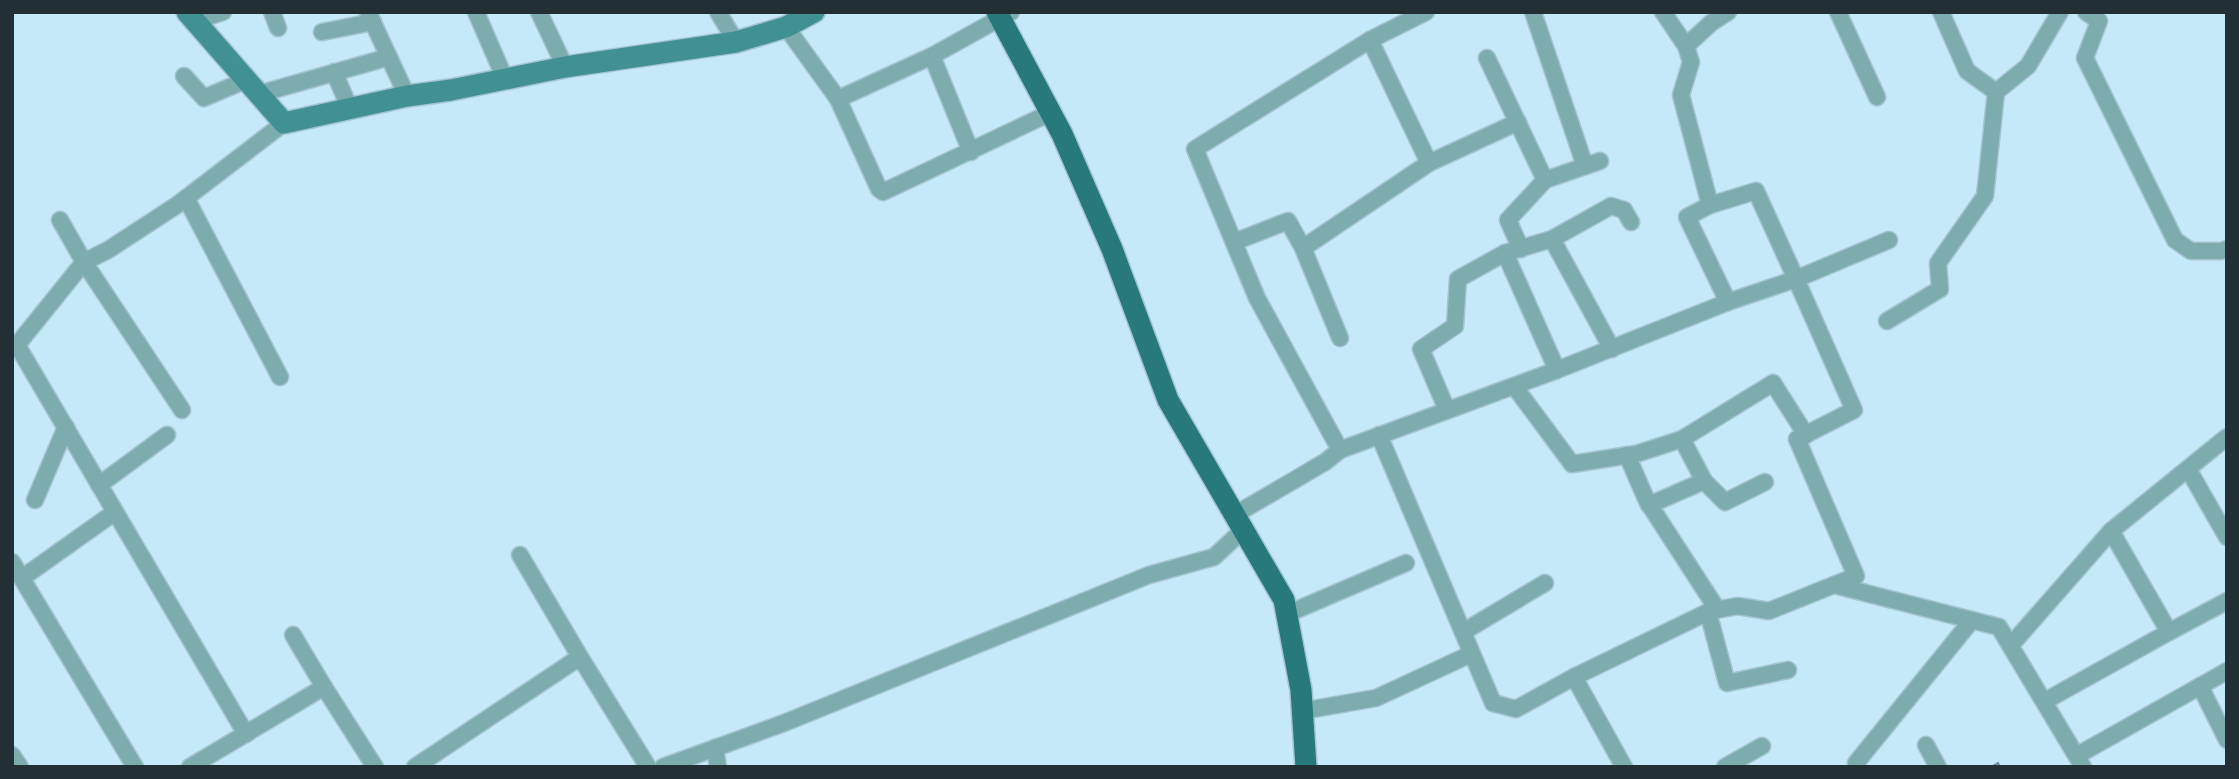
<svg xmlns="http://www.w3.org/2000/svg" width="2239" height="779" viewBox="0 0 2239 779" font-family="'Crimson Pro',serif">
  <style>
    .building { fill: #a7cbf3; stroke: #758eaa; stroke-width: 2 }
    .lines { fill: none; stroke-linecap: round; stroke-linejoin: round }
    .street-casing { stroke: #a4c4d2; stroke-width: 19 }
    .secondary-casing { stroke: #a4c4d2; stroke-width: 24 }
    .primary-casing { stroke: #a4c4d2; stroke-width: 24 }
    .street { stroke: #7cacad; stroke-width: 16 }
    .secondary { stroke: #419093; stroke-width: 21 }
    .primary { stroke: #27797c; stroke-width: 21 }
  </style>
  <rect width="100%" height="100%" fill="#c5e9f9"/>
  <!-- building -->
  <path class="building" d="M 1998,763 L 2000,767 L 1991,767 Z"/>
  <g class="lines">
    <!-- street casing -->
    <g class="street-casing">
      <g id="street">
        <path d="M 272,12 L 278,28"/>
        <path d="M 368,12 L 407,96"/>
        <path d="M 476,12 L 505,79"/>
        <path d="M 539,12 L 565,67"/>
        <path d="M 718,12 L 736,42"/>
        <path d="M 1533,12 L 1585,166"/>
        <path d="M 1838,12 L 1877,97"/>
        <path d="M 1941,12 L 1967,71 L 1996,92"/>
        <path d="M 2086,12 L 2099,21 L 2085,58 L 2175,240 L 2191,251 L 2221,251 L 2227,249"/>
        <path d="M 194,21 L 223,12"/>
        <path d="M 786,27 L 838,99 L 879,189 L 883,192 L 1050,113"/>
        <path d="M 322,32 L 373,22"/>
        <path d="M 1370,40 L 1429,163"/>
        <path d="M 1686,46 L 1711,23 L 1728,12"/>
        <path d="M 932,56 L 971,152"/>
        <path d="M 1487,58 L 1545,180"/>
        <path d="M 334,72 L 350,109"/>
        <path d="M 184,76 L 204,98 L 246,80"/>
        <path d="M 259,94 L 389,57"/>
        <path d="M 838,99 L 932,56 L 1011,12"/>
        <path d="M 186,198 L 280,377"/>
        <path d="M 1710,205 L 1756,191 L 1796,279 L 1889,240"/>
        <path d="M 60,220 L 84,262 L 182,410"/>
        <path d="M 1552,239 L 1612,349"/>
        <path d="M 1234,242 L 1288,221 L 1303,248 L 1340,338"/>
        <path d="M 1303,248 L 1429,163 L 1518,122"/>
        <path d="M 1521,249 L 1508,220 L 1545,180 L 1600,161"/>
        <path d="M 1505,253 L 1557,370"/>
        <path d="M 1887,321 L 1940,289 L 1938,263 L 1985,196 L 1996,92 L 2028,66 L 2060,12"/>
        <path d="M 17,345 L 246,734"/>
        <path d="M 12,348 L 17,345 L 84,262 L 108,250 L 177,205 L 284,123"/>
        <path d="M 1514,386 L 1572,464 L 1636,454 L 1682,439 L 1773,383 L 1806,435"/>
        <path d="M 1447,410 L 1421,349 L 1455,326 L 1458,279 L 1505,253 L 1552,239 L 1611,206 L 1624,210 L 1631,222"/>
        <path d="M 1379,435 L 1493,703 L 1516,709 L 1574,677 L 1710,611 L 1738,606 L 1769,611 L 1856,576 L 1797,439 L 1854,410 L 1796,279 L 1728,302"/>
        <path d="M 1682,439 L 1704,481 L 1725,502 L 1765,482"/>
        <path d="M 1340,450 L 1557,370 L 1728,302 L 1687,217 L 1710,205 L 1681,95 L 1691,62 L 1686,46 L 1663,12"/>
        <path d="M 1627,455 L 1647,501 L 1717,609"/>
        <path d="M 2188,469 L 2227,537"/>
        <path d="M 99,485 L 167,435"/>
        <path d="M 35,500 L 66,427"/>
        <path d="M 1649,505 L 1704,481"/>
        <path d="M 1236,514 L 1325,462 L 1340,450 L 1257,298 L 1195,149 L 1370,40 L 1426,12"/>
        <path d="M 520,555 L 580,657"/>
        <path d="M 12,562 L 135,767"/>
        <path d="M 22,578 L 115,512"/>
        <path d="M 1834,585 L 1999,627 L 2083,767"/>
        <path d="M 1708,612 L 1727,683 L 1788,670"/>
        <path d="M 1287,614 L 1406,563"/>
        <path d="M 1463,632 L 1545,583"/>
        <path d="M 2169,632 L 2227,601"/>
        <path d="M 293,635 L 324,687"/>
        <path d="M 2011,645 L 2111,531 L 2227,437"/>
        <path d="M 1574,677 L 1624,767"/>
        <path d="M 2200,686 L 2227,740"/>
        <path d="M 2045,701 L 2169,632 L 2111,531"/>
        <path d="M 1302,711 L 1376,698 L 1471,654"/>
        <path d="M 1926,745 L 1938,767"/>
        <path d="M 715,748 L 718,767"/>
        <path d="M 12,755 L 20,767"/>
        <path d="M 2078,755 L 2227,671"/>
        <path d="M 1856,763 L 1972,620"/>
        <path d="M 190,767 L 324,687 L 375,767"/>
        <path d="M 415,767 L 580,657 L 648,767"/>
        <path d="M 663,767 L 784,723 L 1149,575 L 1214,557 L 1244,529"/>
        <path d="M 1725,767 L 1762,746"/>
      </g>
    </g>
    <!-- secondary casing -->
    <g class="secondary-casing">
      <path id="secondary" d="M 187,12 L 284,123 L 407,96 L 451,90 L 565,67 L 736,42 L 786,27 L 814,12"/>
    </g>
    <!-- primary casing -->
    <g class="primary-casing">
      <path id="primary" d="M 997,12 L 1062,134 L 1112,249 L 1168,400 L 1284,600 L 1301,690 L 1306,767"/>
    </g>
    <!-- street -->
    <use href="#street" class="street"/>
    <!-- secondary -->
    <use href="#secondary" class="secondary"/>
    <!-- primary -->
    <use href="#primary" class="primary"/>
  </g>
  <!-- border -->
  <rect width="2239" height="779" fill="none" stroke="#223036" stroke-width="28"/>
</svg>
